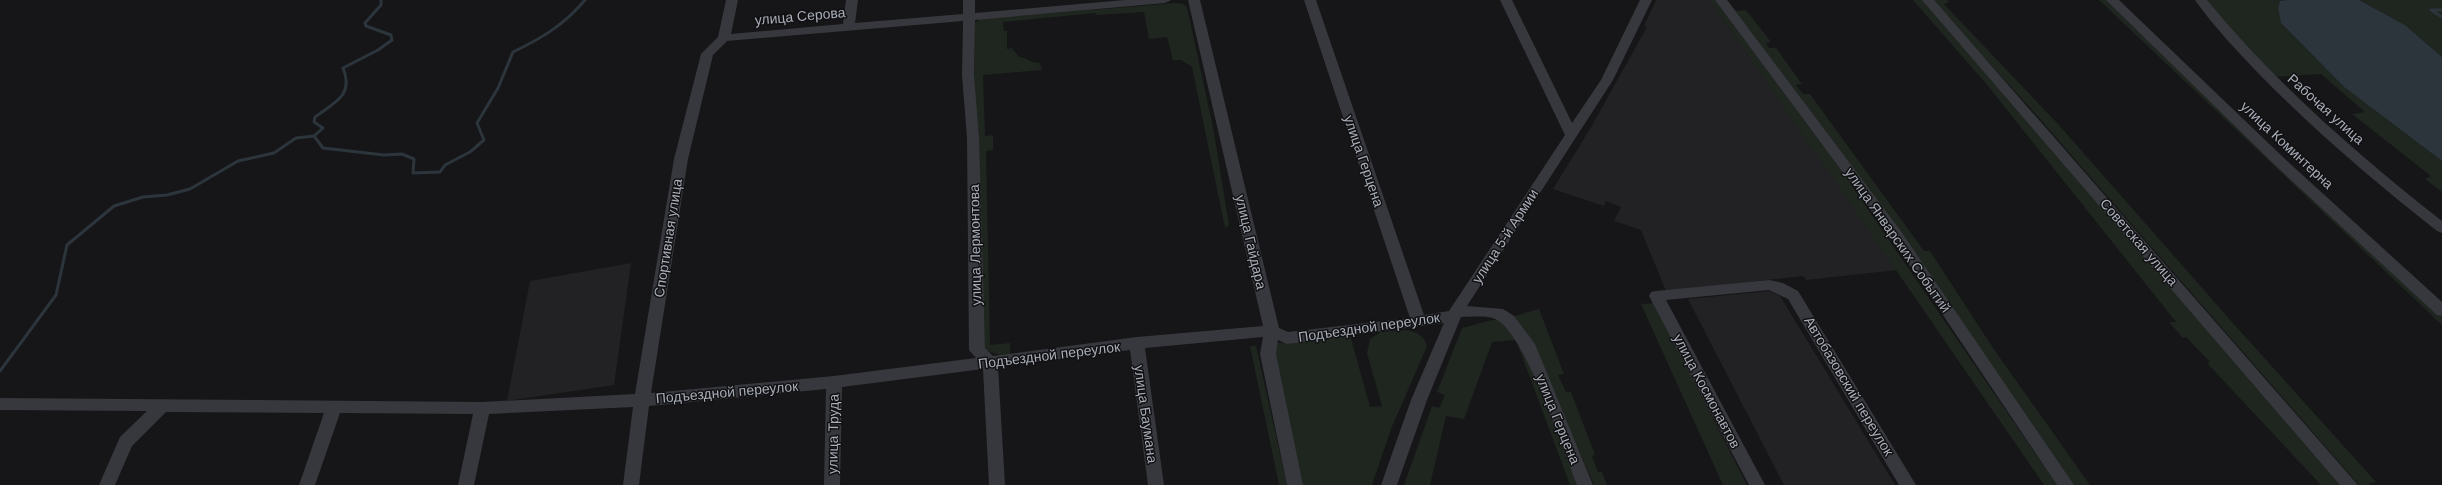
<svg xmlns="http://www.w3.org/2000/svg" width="2442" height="485" viewBox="0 0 2442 485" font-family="Arial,sans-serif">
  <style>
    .built { fill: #222225 }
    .green { fill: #1e261f }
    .water { fill: #2c353c }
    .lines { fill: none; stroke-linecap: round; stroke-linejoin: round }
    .stream { stroke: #2c353c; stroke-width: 3 }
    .minor { fill: #37383d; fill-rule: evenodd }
    .labels { text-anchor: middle; stroke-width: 3; stroke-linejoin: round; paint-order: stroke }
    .street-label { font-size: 14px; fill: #a8adb8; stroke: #111113 }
  </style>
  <rect width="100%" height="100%" fill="#161618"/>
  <!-- built -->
  <g class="built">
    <path d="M 1656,0 L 1710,0 L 1897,270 L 1806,280 L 1803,276 L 1666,291 L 1641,230 L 1614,221 L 1621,207 L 1606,201 L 1604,206 L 1553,189 L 1590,129 L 1647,27 L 1644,26 Z"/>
    <path d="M 631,263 L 614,385 L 507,401 L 530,281 Z"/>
    <path d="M 1770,291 L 1780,296 L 1895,485 L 1784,485 L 1688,299 Z"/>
  </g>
  <!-- green -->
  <g class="green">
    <path d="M 1710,0 L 1715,0 L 1841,170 L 2057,485 L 2044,485 Z"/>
    <path d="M 1724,0 L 1727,0 L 1736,11 L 1746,10 L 1771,42 L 1766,43 L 1769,48 L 1776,48 L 1802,84 L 1796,85 L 1803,94 L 1810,94 L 1924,251 L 1930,251 L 1993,348 L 2090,485 L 2072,485 Z"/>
    <path d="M 1913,0 L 1924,0 L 2343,485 L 2321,485 L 2207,363 L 2210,362 L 2186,337 L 2183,338 L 2169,322 L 2176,322 L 1988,86 Z"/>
    <path d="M 1932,0 L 1947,0 L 1950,2 L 1944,4 L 2058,124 L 2232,322 L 2376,482 L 2369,483 L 2370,485 L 2359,485 L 2033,111 Z"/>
    <path d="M 2099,0 L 2107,0 L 2269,156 L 2442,317 L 2442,325 Z"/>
    <path d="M 2205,0 L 2287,0 L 2280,1 L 2278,8 L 2281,23 L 2344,87 L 2442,161 L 2442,192 L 2425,179 L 2431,176 L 2352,114 L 2365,112 L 2321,74 L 2273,77 Z"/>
    <path d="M 2359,0 L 2442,0 L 2442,57 L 2405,25 Z"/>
    <path d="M 1177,3 L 1183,4 L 1187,7 L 1213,127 L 1229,225 L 1225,228 L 1192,67 L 1181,60 L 1173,60 L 1167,37 L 1149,39 L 1144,12 L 1096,15 L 1095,13 L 1003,22 L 1004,31 L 1007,31 L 1007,49 L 1012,48 L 1019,57 C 1027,57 1032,64 1040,63 L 1042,70 L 983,75 L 985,136 L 993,135 L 993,150 L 986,151 L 990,345 L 1010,343 L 1010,354 L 1000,355 L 985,350 L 974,83 L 975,23 L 980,19 Z"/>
    <path d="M 1654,303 L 1747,485 L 1723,485 L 1641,304 Z"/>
    <path d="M 1539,309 L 1564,374 L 1558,375 L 1566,392 L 1571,392 L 1595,455 L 1592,456 L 1598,472 L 1602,472 L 1607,485 L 1594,485 L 1562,411 L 1511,317 Z"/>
    <path d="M 1492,320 L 1498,320 L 1523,341 L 1581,485 L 1570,485 L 1516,340 L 1492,342 L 1464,419 L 1446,416 L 1430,485 L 1404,485 L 1432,406 L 1439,408 L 1445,395 L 1437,392 L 1462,328 Z"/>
    <path d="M 1406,330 C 1417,332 1424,335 1427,346 L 1391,429 L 1372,485 L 1303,485 L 1270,344 L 1350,335 L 1370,407 L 1382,406 L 1367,353 L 1370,339 L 1381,332 Z"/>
    <path d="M 1250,346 L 1256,346 L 1287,485 L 1279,485 Z"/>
  </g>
  <!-- water -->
  <path class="water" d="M 2287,0 L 2359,0 L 2405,25 L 2442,57 L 2442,161 L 2344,87 L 2281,23 L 2278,8 L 2280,1 Z"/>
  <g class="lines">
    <!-- stream -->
    <g class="stream">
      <path d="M 381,0 L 381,5 L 365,23 L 366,26 L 391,35 L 392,40 L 378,50 L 343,68 C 354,96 335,102 315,117 L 314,122 L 323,128 L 314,136 L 323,148 L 384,155 L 402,154 L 414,159 L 413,173 L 440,172 L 445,165 L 470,152 L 484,140 L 477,123 L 498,88 L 513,52 C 542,38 564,25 585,0"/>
      <path d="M 2442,10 L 2431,10 L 2442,17"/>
      <path d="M 0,371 L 56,295 L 67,245 L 114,206 L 143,197 L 167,195 L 190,189 L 238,161 L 274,153 L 296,138 L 314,136"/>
    </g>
    <!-- minor -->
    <g class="minor">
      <path d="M 726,0 L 738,0 L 731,34 L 843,24 L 846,0 L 858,0 L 855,23 L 963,14 L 963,0 L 975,0 L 975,13 L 1125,0 L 1171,0 L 1165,3 L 975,20 L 974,75 L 979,138 L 985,348 L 993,356 L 1137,337 L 1263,326 L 1188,0 L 1200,0 L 1279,328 L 1288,332 L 1410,318 L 1304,0 L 1316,0 L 1424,315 L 1449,311 L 1565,135 L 1500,0 L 1512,0 L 1572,123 L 1601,80 L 1640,0 L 1652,0 L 1613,80 L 1467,306 L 1503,309 L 1514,316 L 1535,344 L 1593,485 L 1577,485 C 1563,450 1526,336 1497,320 C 1489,315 1471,317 1461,317 L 1427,400 L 1397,485 L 1381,485 L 1411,400 L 1444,323 L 1287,344 L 1278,340 L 1276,354 L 1303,485 L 1287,485 L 1260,354 L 1263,337 L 1145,348 L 1164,485 L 1148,485 L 1130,350 L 998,367 L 1005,485 L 989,485 L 983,369 L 842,387 L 840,485 L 824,485 L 826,389 L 649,406 L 639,485 L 623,485 L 633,407 L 489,414 L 474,485 L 458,485 L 473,414 L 340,413 L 315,485 L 299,485 L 324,413 L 166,412 L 132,446 L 115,485 L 99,485 L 120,437 L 147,411 L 0,410 L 0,398 L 482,402 L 635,394 L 674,159 L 701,54 L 718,37 ZM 963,21 L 962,75 L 967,138 L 969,350 L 976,358 L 834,376 L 651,393 L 688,159 L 713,55 L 727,41 Z"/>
      <path d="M 1715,0 L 1727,0 L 1900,230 L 2074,485 L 2057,485 L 1890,236 Z"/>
      <path d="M 1922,0 L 1934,0 L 2358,485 L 2340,485 Z"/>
      <path d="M 2106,0 L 2119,0 L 2285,159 L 2442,302 L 2442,316 L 2437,315 L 2275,165 Z"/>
      <path d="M 2195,0 L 2207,0 C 2276,84 2357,154 2442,221 L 2442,233 L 2437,231 C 2376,183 2316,132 2261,76 C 2238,52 2214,27 2195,0 Z"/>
      <path d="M 1769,280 L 1783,283 L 1798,291 L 1916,485 L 1899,485 L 1788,299 L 1769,290 L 1666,300 L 1765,485 L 1749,485 L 1649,296 L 1651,292 L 1656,291 Z"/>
    </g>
  </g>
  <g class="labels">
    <!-- street labels -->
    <g class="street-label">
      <text transform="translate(800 16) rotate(-5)" y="5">улица Серова</text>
      <text transform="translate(2326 109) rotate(42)" y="5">Рабочая улица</text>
      <text transform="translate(2287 145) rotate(43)" y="5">улица Коминтерна</text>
      <text transform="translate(1364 161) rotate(71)" y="5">улица Герцена</text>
      <text transform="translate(1505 236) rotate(-57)" y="5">улица 5-й Армии</text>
      <text transform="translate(668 238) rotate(-81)" y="5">Спортивная улица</text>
      <text transform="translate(1898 240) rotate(55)" y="5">улица Январских Событий</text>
      <text transform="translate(1251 242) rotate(77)" y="5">улица Гайдара</text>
      <text transform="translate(2139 242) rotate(49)" y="5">Советская улица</text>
      <text transform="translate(975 245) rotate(-91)" y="5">улица Лермонтова</text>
      <text transform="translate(1369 327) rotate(-8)" y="5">Подъездной переулок</text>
      <text transform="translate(1049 355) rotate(-7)" y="5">Подъездной переулок</text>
      <text transform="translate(1849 386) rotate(59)" y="5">Автобазовский переулок</text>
      <text transform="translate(1707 391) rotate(62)" y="5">улица Космонавтов</text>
      <text transform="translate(727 392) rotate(-5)" y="5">Подъездной переулок</text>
      <text transform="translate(1146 414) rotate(82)" y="5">улица Баумана</text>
      <text transform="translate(1558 419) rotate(68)" y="5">улица Герцена</text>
      <text transform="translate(833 434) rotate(-89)" y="5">улица Труда</text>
    </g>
  </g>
</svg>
